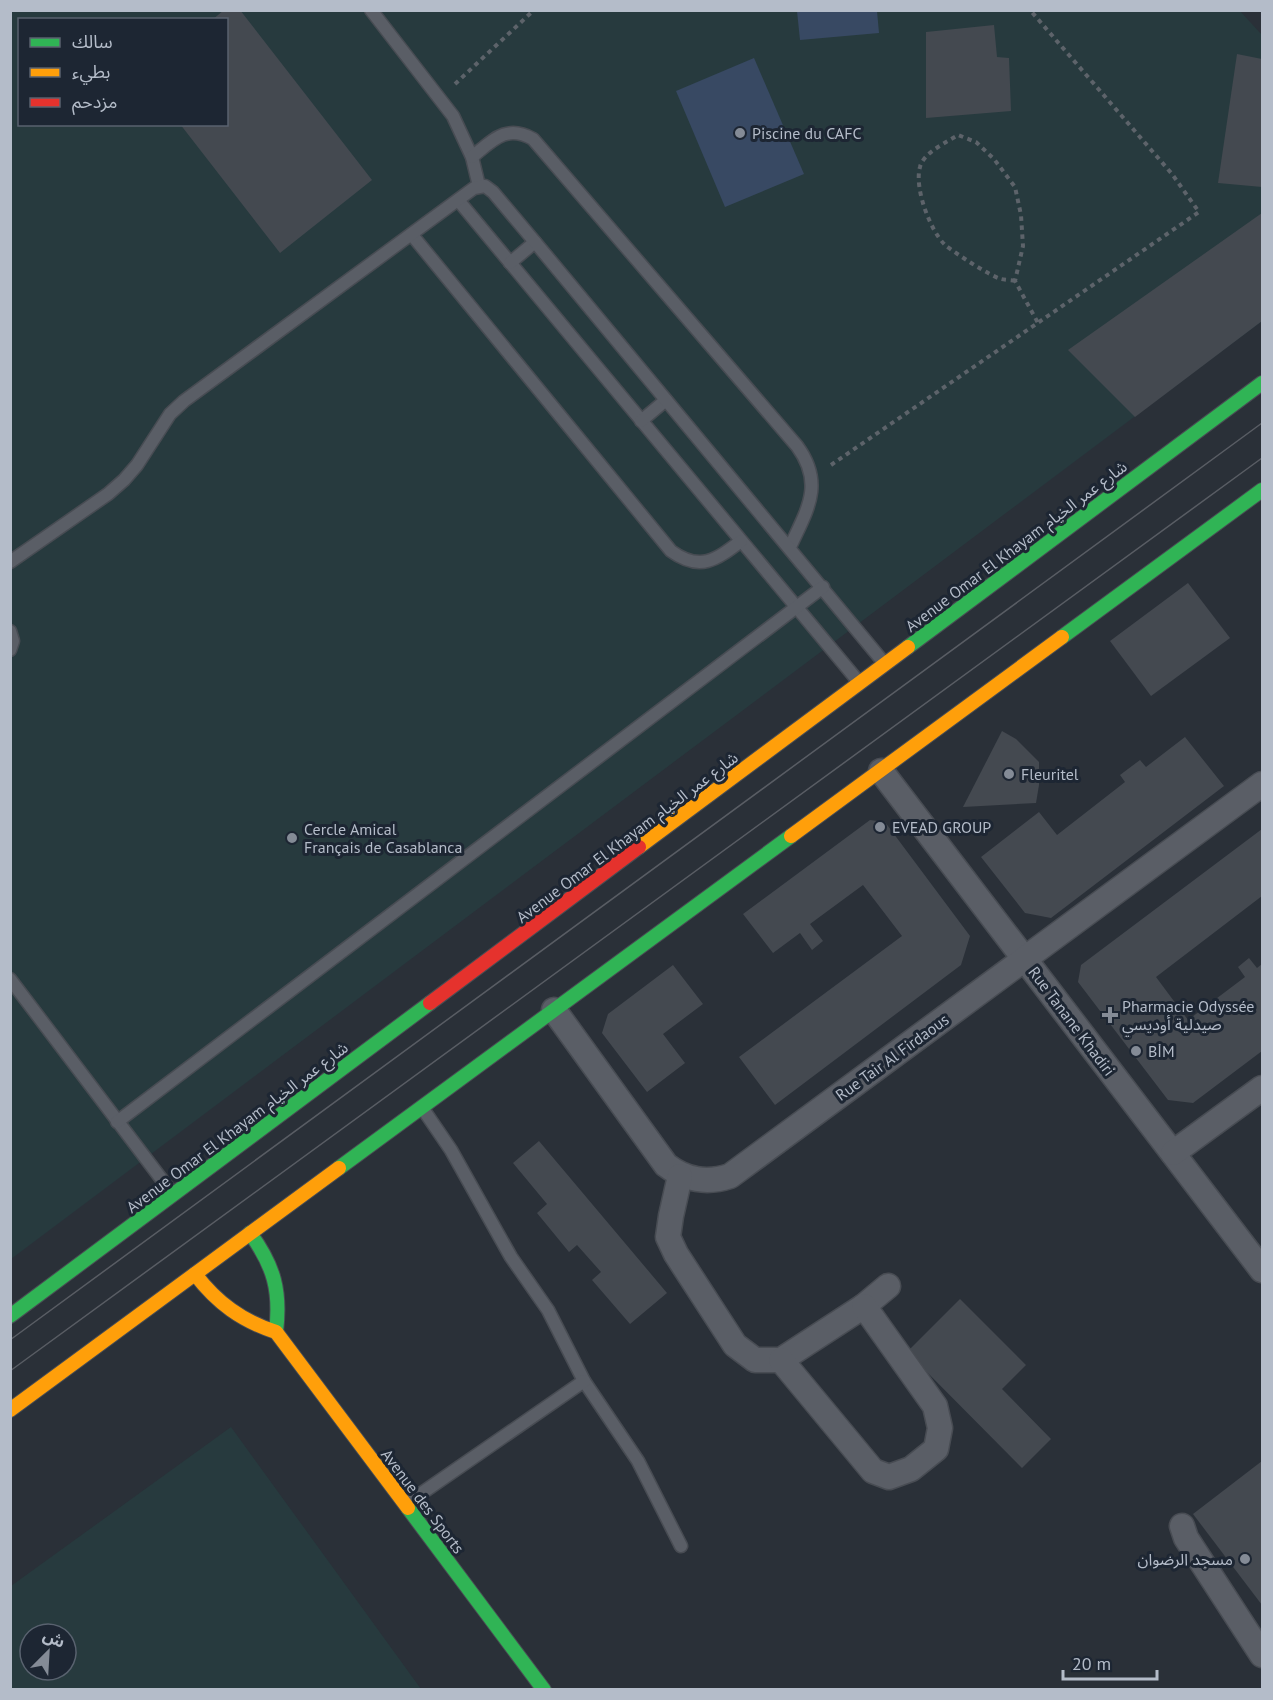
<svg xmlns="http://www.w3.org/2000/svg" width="1273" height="1700" viewBox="0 0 1273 1700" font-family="'PT Sans','Noto Sans Arabic',sans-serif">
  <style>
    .green { fill: #273a3e; fill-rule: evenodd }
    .water { fill: #384963 }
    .building { fill: #444950 }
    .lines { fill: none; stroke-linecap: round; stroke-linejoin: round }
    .lane-casing { stroke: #484c53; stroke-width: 15 }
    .street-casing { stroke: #484c53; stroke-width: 27 }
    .fast-casing { stroke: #484c53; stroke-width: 16 }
    .slow-casing { stroke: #484c53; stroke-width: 16 }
    .jam-casing { stroke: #484c53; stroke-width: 16 }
    .path { stroke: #5d636a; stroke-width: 4; stroke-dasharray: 4.5 4.5; stroke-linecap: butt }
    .lane { stroke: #5a5e66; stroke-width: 12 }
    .street { stroke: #5a5e66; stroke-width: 24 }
    .fast { stroke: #30b455; stroke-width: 14 }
    .slow { stroke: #ff9f0a; stroke-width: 14 }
    .jam { stroke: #e5322d; stroke-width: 14 }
    .tram { stroke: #595d64; stroke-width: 1.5 }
    .poi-dot { fill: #848b96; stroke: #1d2633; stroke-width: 2 }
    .labels { text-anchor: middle; stroke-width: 6; stroke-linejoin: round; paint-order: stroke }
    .poi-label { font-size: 16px; fill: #b4bcc9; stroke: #1d2633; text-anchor: start }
    .street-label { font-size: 16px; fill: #b4bcc9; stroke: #1d2633 }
  </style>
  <rect width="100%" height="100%" fill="#2a3038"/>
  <!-- green -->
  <g class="green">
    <path d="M 11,11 L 1240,11 L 1262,35 L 1262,321 L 11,1259 ZM 20,20 L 226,20 L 226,124 L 20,124 Z"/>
    <path d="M 231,1427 L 421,1689 L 11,1689 L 11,1586 ZM 30,1634 L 66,1634 L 66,1670 L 30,1670 Z"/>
  </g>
  <!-- water -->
  <g class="water">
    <path d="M 797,11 L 877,11 L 879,33 L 800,40 Z"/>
    <path d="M 754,58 L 804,174 L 725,207 L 676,91 Z"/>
  </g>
  <!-- building -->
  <g class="building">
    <path d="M 224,10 L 240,10 L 372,180 L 280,253 L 180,124 L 226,124 L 226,20 L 212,20 Z"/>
    <path d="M 994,25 L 997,57 L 1009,58 L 1011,111 L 926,118 L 926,32 Z"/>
    <path d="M 1237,54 L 1262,59 L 1262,187 L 1218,183 Z"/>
    <path d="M 1262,213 L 1262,321 L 1135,417 L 1068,350 Z"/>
    <path d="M 1188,583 L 1230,638 L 1151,696 L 1110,641 Z"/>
    <path d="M 1002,731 L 1016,739 L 1039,762 L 1039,785 L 1036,803 L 963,807 Z"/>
    <path d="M 1185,737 L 1224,786 L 1051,918 L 1025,913 L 981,857 L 1039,812 L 1057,835 L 1125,782 L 1120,775 L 1140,760 L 1146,767 Z"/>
    <path d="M 870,820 L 885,822 L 970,936 L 961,965 L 775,1105 L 739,1057 L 902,936 L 863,885 L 810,924 L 823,941 L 812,950 L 800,933 L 773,953 L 743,914 Z"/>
    <path d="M 1262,829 L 1262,896 L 1156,977 L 1188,1020 L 1245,977 L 1238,967 L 1249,958 L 1257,968 L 1262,964 L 1262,1051 L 1193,1103 L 1168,1100 L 1078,982 L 1081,965 Z"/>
    <path d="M 673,965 L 703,1004 L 663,1034 L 685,1063 L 647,1092 L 602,1033 L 608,1014 Z"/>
    <path d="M 539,1141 L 667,1293 L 630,1324 L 592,1280 L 601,1272 L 577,1245 L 569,1252 L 537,1213 L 547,1204 L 513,1163 Z"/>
    <path d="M 960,1299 L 1026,1365 L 1002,1389 L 1051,1439 L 1022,1468 L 907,1352 Z"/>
    <path d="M 1262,1461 L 1262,1605 L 1193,1514 Z"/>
  </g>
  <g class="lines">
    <!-- lane casing -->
    <g class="lane-casing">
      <g id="lane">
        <path d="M 371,10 L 453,116 L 472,157 L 479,186"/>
        <path d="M 472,157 C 493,140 506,124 533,139 L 797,446 C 825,484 807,510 790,547"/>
        <path d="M 458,200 L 858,681"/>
        <path d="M 412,235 L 671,551 C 700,572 716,560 741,541"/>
        <path d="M 510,263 L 535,242"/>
        <path d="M 641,421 L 666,400"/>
        <path d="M 10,562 L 108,494 L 124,480 L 137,465 L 170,414 L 184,401 L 474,188 L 485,186 L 493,192 L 535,242 L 885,664"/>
        <path d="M 10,631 L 13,641 L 10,650"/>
        <path d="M 10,979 L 172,1193"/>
        <path d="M 423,1109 L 451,1150 L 511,1257 L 548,1310 L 584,1381 L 638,1461 L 681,1546"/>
        <path d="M 117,1122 L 823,587"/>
        <path d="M 406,1504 L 584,1381"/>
      </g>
    </g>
    <!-- street casing -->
    <g class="street-casing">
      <g id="street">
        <path d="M 881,771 L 1262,1270"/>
        <path d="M 554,1010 L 666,1165 C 686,1180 706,1184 730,1176 L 1262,784"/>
        <path d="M 1173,1153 L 1262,1088"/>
        <path d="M 680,1176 L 671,1216 L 668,1237 L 676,1254 L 735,1345 L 755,1360 L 781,1360 L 864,1306 L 888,1286"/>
        <path d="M 781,1360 L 873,1471 L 889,1477 L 911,1469 L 936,1449 L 940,1428 L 935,1406 L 864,1306"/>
        <path d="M 1182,1526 L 1186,1538 L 1262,1655"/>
      </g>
    </g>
    <!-- fast casing -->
    <g class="fast-casing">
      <g id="fast">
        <path d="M 1062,637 L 1262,490"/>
        <path d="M 908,647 L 1262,383"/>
        <path d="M 339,1168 L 791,836"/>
        <path d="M 250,1233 C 274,1266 281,1291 276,1332"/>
        <path d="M 10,1316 L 430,1003"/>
        <path d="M 408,1508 L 544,1690"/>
      </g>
    </g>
    <!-- slow casing -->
    <g class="slow-casing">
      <g id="slow">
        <path d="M 791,836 L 1062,637"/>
        <path d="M 639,847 L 908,647"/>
        <path d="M 195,1274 C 217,1303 242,1321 276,1332 L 408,1508"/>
        <path d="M 10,1410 L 339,1168"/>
      </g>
    </g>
    <!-- jam casing -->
    <g class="jam-casing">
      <path id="jam" d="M 430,1003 L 639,847"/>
    </g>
    <!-- path -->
    <g class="path">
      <path d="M 455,84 L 534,10"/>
      <path d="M 1015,281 C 1011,280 1005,280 1001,279 C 990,276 955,253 945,245 C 930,230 914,188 920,167 C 923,153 947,142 958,135 L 976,142 L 994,159 L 1015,187 L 1021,215 L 1023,246 L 1015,281 L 1038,323"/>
      <path d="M 831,465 L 1199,212 L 1172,174 L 1030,10"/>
    </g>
    <!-- lane -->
    <use href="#lane" class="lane"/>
    <!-- street -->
    <use href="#street" class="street"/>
    <!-- fast -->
    <use href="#fast" class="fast"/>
    <!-- slow -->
    <use href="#slow" class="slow"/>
    <!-- jam -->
    <use href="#jam" class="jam"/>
    <!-- tram -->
    <g class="tram">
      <path d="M 10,1340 L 1262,423"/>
      <path d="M 10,1371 L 1262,458"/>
    </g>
  </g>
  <!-- markers -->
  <g class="poi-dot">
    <circle cx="740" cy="133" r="6"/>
    <circle cx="1009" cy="774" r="6"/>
    <circle cx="880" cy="827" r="6"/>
    <circle cx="292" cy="838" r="6"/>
    <path d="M1107 1006h6v6h6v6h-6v6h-6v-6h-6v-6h6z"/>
    <circle cx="1136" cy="1051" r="6"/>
    <circle cx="1245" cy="1559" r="6"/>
  </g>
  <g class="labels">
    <!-- poi labels -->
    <g class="poi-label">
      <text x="752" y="139">Piscine du CAFC</text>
      <text x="1021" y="780">Fleuritel</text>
      <text x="892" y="833">EVEAD GROUP</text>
      <text x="304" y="835">Cercle Amical<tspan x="304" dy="18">Français de Casablanca</tspan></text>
      <text x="1122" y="1012">Pharmacie Odyssée<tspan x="1122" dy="18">صيدلية أوديسي</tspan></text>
      <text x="1148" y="1057">BİM</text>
      <text x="1233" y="1565" text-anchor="end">مسجد الرضوان</text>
    </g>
    <!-- street labels -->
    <g class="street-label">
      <text transform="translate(1016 546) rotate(-37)" y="6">Avenue Omar El Khayam شارع عمر الخيام</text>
      <text transform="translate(627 837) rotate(-37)" y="6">Avenue Omar El Khayam شارع عمر الخيام</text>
      <text transform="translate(1072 1021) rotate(53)" y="6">Rue Tanane Khadiri</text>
      <text transform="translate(892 1057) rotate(-36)" y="6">Rue Tair Al Firdaous</text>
      <text transform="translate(237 1127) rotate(-37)" y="6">Avenue Omar El Khayam شارع عمر الخيام</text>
      <text transform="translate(423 1501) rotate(53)" y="6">Avenue des Sports</text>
    </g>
  </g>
  <!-- border -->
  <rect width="1273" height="1700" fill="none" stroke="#b4bcc9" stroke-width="24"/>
  <!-- legend -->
  <rect x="18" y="18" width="210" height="108" fill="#1d2633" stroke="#59626f" stroke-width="1.5"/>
  <rect x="30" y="38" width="30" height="9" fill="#30b455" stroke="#59626f" stroke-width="1.5"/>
  <text x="72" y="48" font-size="18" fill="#b4bcc9">سالك</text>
  <rect x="30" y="68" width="30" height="9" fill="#ff9f0a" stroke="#59626f" stroke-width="1.5"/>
  <text x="72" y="78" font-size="18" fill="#b4bcc9">بطيء</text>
  <rect x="30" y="98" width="30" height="9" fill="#e5322d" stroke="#59626f" stroke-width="1.5"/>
  <text x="72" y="108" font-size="18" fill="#b4bcc9">مزدحم</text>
  <!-- north arrow -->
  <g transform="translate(48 1652) rotate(24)"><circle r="28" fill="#1d2633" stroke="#59626f" stroke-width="1.5"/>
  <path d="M0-4.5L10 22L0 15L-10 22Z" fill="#848b96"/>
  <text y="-9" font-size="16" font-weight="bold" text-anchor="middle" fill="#b4bcc9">ش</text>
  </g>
  <!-- scale -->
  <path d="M1063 1670v9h94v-9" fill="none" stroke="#b4bcc9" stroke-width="3"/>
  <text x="1072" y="1670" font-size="18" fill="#b4bcc9" stroke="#1d2633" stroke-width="4.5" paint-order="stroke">20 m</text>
</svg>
